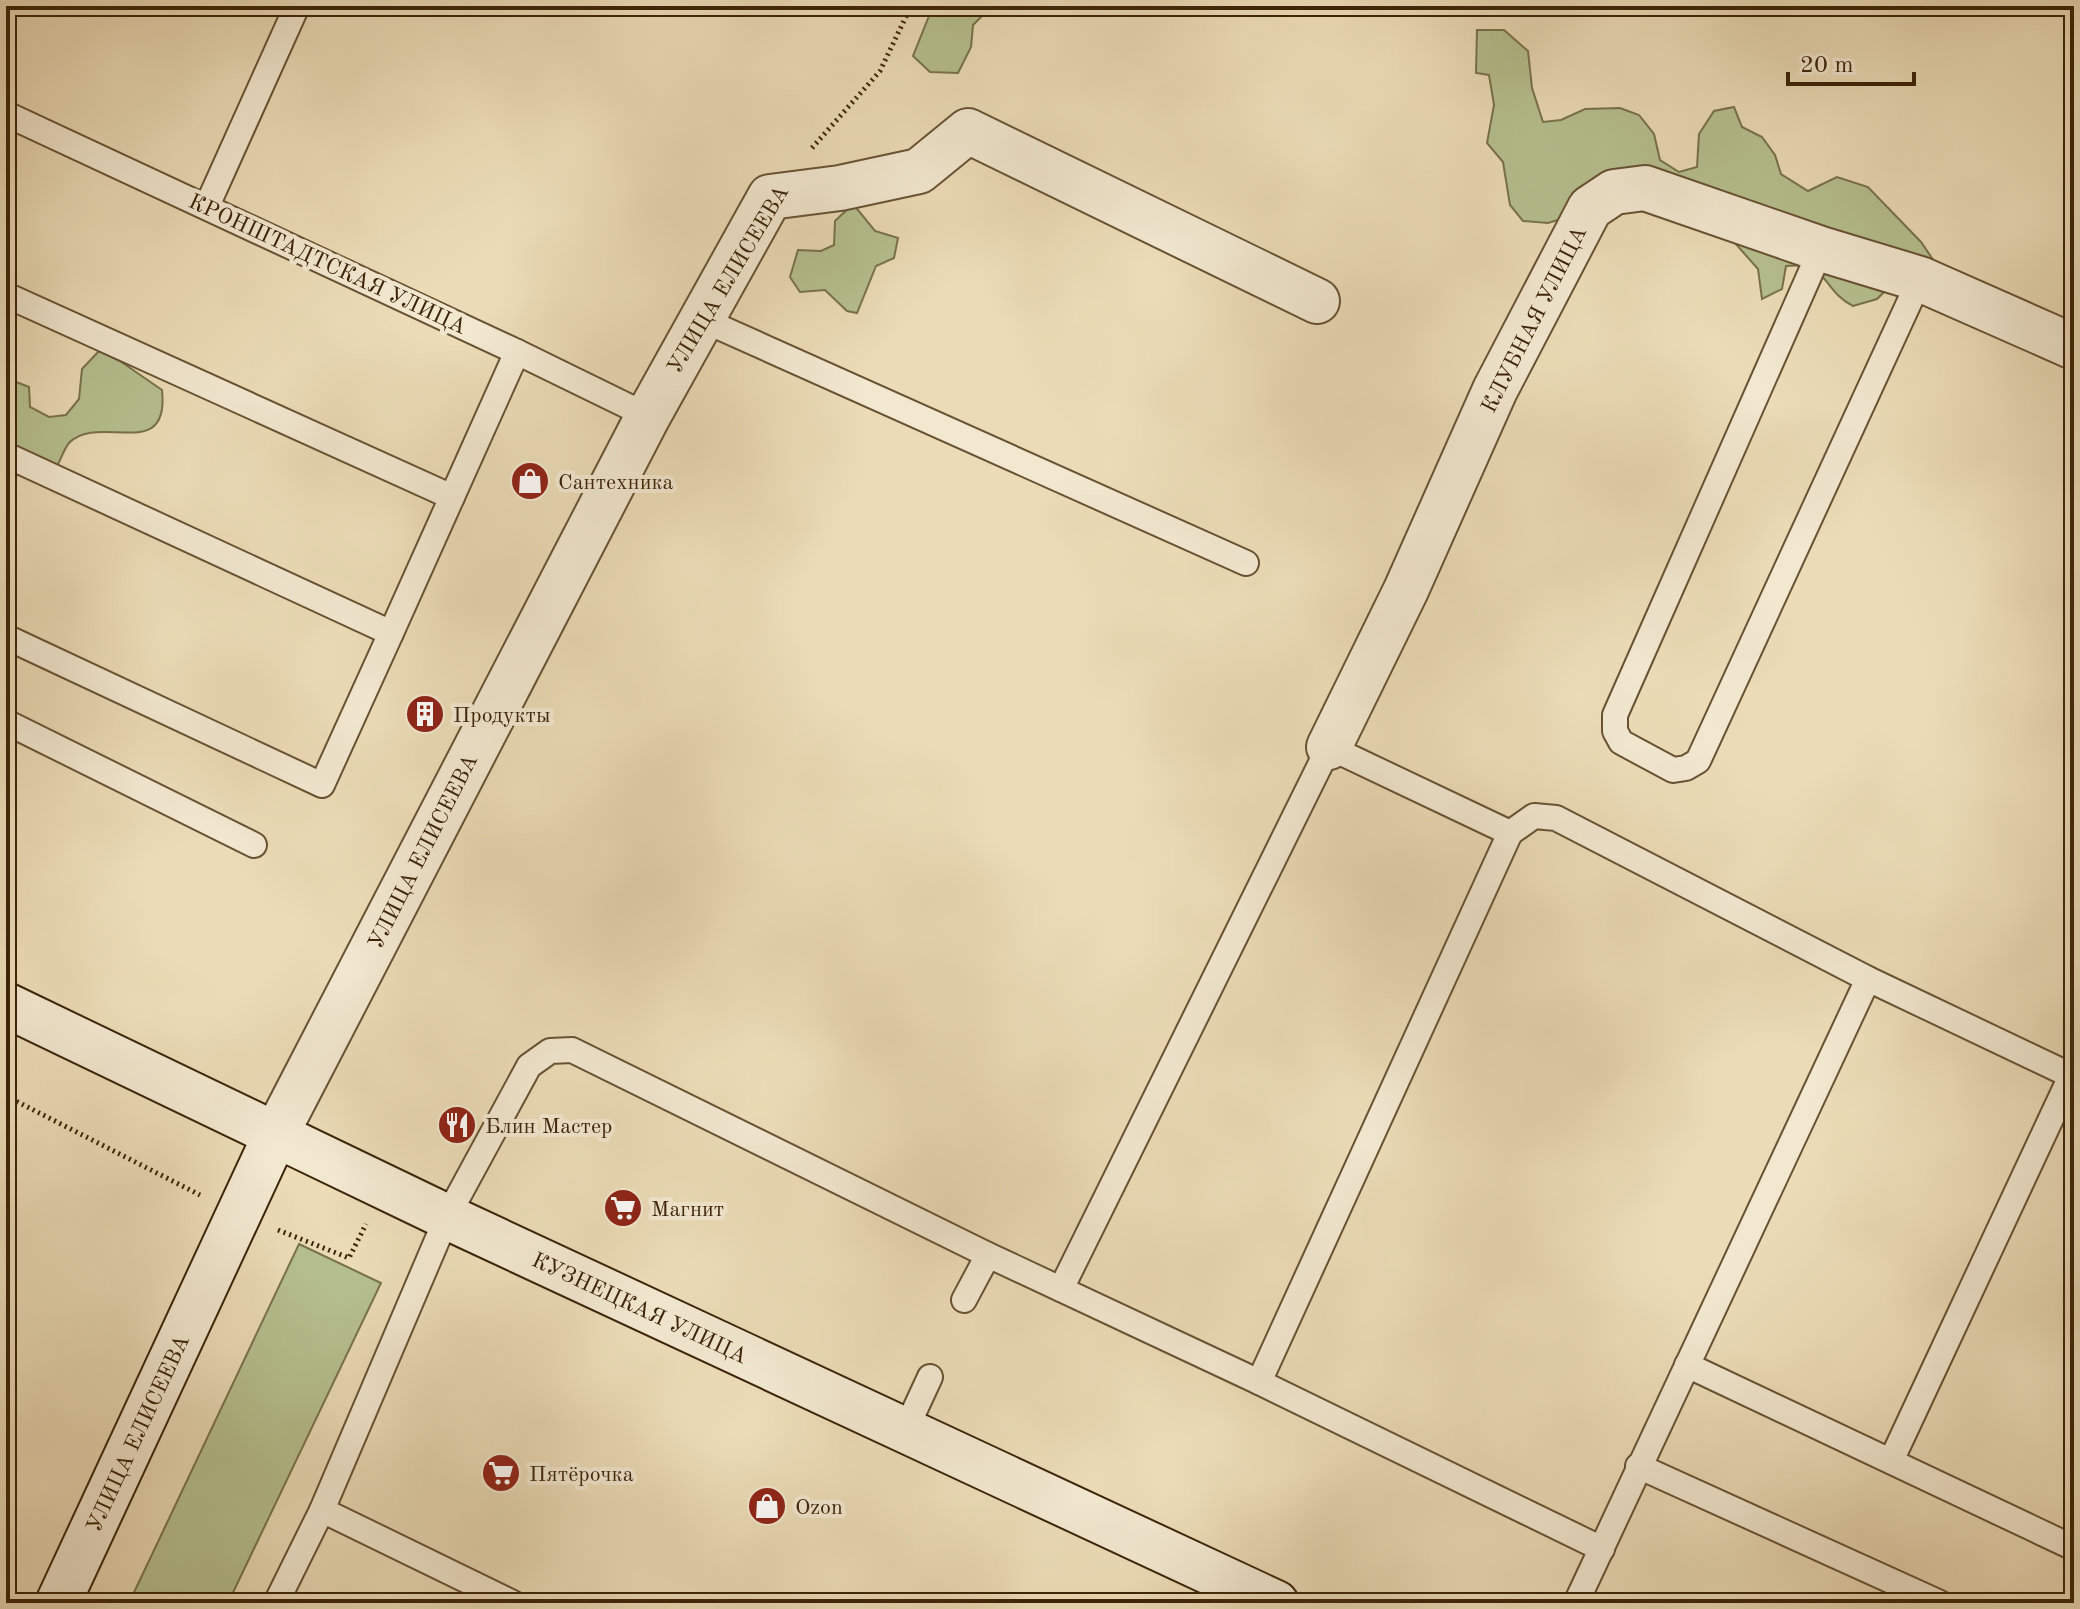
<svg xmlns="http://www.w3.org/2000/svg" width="2080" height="1609" viewBox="0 0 2080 1609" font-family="'Old Standard TT',serif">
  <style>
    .green { fill: #b6c08f; stroke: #79724c; stroke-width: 2 }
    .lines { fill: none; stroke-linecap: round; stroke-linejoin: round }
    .lane-casing { stroke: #685234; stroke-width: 28 }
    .street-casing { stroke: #685234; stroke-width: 48 }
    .secondary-casing { stroke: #3c2409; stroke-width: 48 }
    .path { stroke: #3c2409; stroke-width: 5; stroke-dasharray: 2 4; stroke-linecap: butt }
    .lane { stroke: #f2e8d0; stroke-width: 24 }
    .street { stroke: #f2e8d0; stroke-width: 44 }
    .secondary { stroke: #f2e8d0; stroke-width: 44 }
    .labels { text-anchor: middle; stroke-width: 8; stroke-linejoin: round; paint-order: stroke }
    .street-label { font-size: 22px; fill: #3c2409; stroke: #f2e8d0 }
    .poi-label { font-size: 22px; fill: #3c2409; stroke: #f2e8d0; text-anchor: start }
  </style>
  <rect width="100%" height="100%" fill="#ebdcb7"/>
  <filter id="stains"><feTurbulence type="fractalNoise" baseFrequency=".0025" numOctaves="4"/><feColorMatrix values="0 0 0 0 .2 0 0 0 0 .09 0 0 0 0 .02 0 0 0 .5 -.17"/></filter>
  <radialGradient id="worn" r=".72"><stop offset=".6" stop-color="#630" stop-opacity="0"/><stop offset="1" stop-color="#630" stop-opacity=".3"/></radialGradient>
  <!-- green -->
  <g class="green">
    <path d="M 933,6 L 992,6 L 973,25 L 971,47 L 958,73 L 930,72 L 913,56 Z"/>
    <path d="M 1477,30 L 1504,30 L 1528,51 L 1532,88 L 1543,122 L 1561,120 L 1585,109 L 1620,108 L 1639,115 L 1654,134 L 1660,160 L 1679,172 L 1697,167 L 1699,134 L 1714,111 L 1734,107 L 1742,127 L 1762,137 L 1775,155 L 1781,174 L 1808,191 L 1837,177 L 1868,187 L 1921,242 L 1936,264 L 1893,283 L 1877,299 L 1853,306 C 1820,289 1830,261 1786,266 L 1782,289 L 1762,299 L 1758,269 L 1718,224 L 1713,204 L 1581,213 L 1548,223 L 1523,221 L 1510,205 L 1503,162 L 1487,143 L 1494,105 L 1489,75 L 1476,73 Z"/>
    <path d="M 853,204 L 875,231 L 898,238 L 894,258 L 876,266 L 857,313 L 847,311 L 825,290 L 800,292 L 790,277 L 798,250 L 821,251 L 834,245 L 835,221 Z"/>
    <path d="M 99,351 L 120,361 L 162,390 C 170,464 98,412 69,443 C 64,449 61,459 57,466 L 6,478 L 6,378 L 29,387 L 30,407 L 49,417 L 66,415 L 79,399 L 82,369 Z"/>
    <path d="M 299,1244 L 381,1283 L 228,1603 L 129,1603 Z"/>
  </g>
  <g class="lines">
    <!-- lane casing -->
    <g class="lane-casing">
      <g id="lane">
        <path d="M 6,114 L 517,352 L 648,416"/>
        <path d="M 207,206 L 297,6"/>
        <path d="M 1821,249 L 1615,715 L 1615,731 L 1621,742 L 1673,770 L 1686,768 L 1698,761 L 1920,279"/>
        <path d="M 6,295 L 452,497"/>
        <path d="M 701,319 L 1246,563"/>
        <path d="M 6,455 L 391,633 L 517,352"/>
        <path d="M 6,637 L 322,785 L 391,633"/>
        <path d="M 6,722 L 254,845"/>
        <path d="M 1061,1289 L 1329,747 L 1510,833"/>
        <path d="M 964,1300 L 988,1255"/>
        <path d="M 1687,1365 L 2074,1548"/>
        <path d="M 1259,1382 L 1510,833 L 1534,816 L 1556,818 L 1868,979 L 2074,1077"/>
        <path d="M 905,1431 L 930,1377"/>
        <path d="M 1891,1461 L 2071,1076"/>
        <path d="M 1638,1466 L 1940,1603"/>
        <path d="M 322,1510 L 447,1217 L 529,1066 L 550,1051 L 572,1050 L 988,1255 L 1259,1382 L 1602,1549"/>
        <path d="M 276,1603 L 322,1510 L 513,1603"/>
        <path d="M 1576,1603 L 1868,979"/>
      </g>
    </g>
    <!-- street casing -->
    <g class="street-casing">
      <g id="street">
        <path d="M 1329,747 L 1406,590 L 1495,390 L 1590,208 L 1614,192 L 1645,188 L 1821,249 L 1920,279 L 2074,347"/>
        <path d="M 275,1136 L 648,416 L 770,197 L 840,188 L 919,171 L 968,131 L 1317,301"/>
      </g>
    </g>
    <!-- secondary casing -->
    <g class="secondary-casing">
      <g id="secondary">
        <path d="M 6,1005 L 447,1217 L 1276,1603"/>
        <path d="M 58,1603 L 275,1136"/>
      </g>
    </g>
    <!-- path -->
    <g class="path">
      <path d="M 812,148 L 880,71 L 911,6"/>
      <path d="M 6,1096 L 200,1195"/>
      <path d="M 278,1230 L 349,1258 L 366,1224"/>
    </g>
    <!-- lane -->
    <use href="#lane" class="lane"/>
    <!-- street -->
    <use href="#street" class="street"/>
    <!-- secondary -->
    <use href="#secondary" class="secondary"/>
  </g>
  <!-- icons -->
  <defs>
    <g id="shop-disc" transform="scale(2)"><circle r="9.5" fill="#8f2418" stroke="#f2e8d0"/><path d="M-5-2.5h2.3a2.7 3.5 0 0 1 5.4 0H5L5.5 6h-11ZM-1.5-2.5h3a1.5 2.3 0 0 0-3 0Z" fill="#fff"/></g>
    <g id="building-disc" transform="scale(2)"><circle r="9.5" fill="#8f2418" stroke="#f2e8d0"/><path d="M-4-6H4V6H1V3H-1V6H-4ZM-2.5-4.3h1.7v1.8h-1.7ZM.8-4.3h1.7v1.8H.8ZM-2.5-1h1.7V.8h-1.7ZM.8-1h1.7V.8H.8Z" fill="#fff"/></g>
    <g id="restaurant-disc" transform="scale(2)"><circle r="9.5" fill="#8f2418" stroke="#f2e8d0"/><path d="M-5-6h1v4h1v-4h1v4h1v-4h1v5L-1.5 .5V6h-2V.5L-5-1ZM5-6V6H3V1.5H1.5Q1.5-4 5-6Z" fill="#fff"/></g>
    <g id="supermarket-disc" transform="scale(2)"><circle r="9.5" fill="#8f2418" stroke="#f2e8d0"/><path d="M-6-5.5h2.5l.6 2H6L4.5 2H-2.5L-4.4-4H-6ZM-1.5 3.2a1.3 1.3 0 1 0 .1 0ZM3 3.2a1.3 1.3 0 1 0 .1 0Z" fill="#fff"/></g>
  </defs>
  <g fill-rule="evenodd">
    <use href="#shop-disc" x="530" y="481"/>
    <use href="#building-disc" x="425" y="714"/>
    <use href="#restaurant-disc" x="457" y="1125"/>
    <use href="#supermarket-disc" x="623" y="1208"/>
    <use href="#supermarket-disc" x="501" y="1473"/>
    <use href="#shop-disc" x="767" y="1506"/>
  </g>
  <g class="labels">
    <!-- street labels -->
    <g class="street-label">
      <text transform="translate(328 263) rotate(25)" y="8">КРОНШТАДТСКАЯ УЛИЦА</text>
      <text transform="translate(727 279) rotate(-59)" y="8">УЛИЦА ЕЛИСЕЕВА</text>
      <text transform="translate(1533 319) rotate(-63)" y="8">КЛУБНАЯ УЛИЦА</text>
      <text transform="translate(422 851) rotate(-63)" y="8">УЛИЦА ЕЛИСЕЕВА</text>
      <text transform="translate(640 1307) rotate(25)" y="8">КУЗНЕЦКАЯ УЛИЦА</text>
      <text transform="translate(137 1433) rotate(-65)" y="8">УЛИЦА ЕЛИСЕЕВА</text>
    </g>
    <!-- poi labels -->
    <g class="poi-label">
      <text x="558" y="489">Сантехника</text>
      <text x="453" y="722">Продукты</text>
      <text x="485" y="1133">Блин Мастер</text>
      <text x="651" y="1216">Магнит</text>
      <text x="529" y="1481">Пятёрочка</text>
      <text x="795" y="1514">Ozon</text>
    </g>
  </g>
  <!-- margin -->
  <rect width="2080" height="1609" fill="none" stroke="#ebdcb7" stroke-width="32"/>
  <rect x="8" y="8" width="2064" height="1593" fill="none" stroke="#3c2409" stroke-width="4"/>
  <rect x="16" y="16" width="2048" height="1577" fill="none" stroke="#3c2409" stroke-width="2"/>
  <!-- scale -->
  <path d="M1788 72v12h126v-12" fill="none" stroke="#3c2409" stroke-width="4"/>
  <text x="1800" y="72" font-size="24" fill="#3c2409" stroke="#f2e8d0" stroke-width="6" paint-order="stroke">20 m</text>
  <rect width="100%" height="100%" filter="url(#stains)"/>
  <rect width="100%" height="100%" fill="url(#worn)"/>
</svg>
